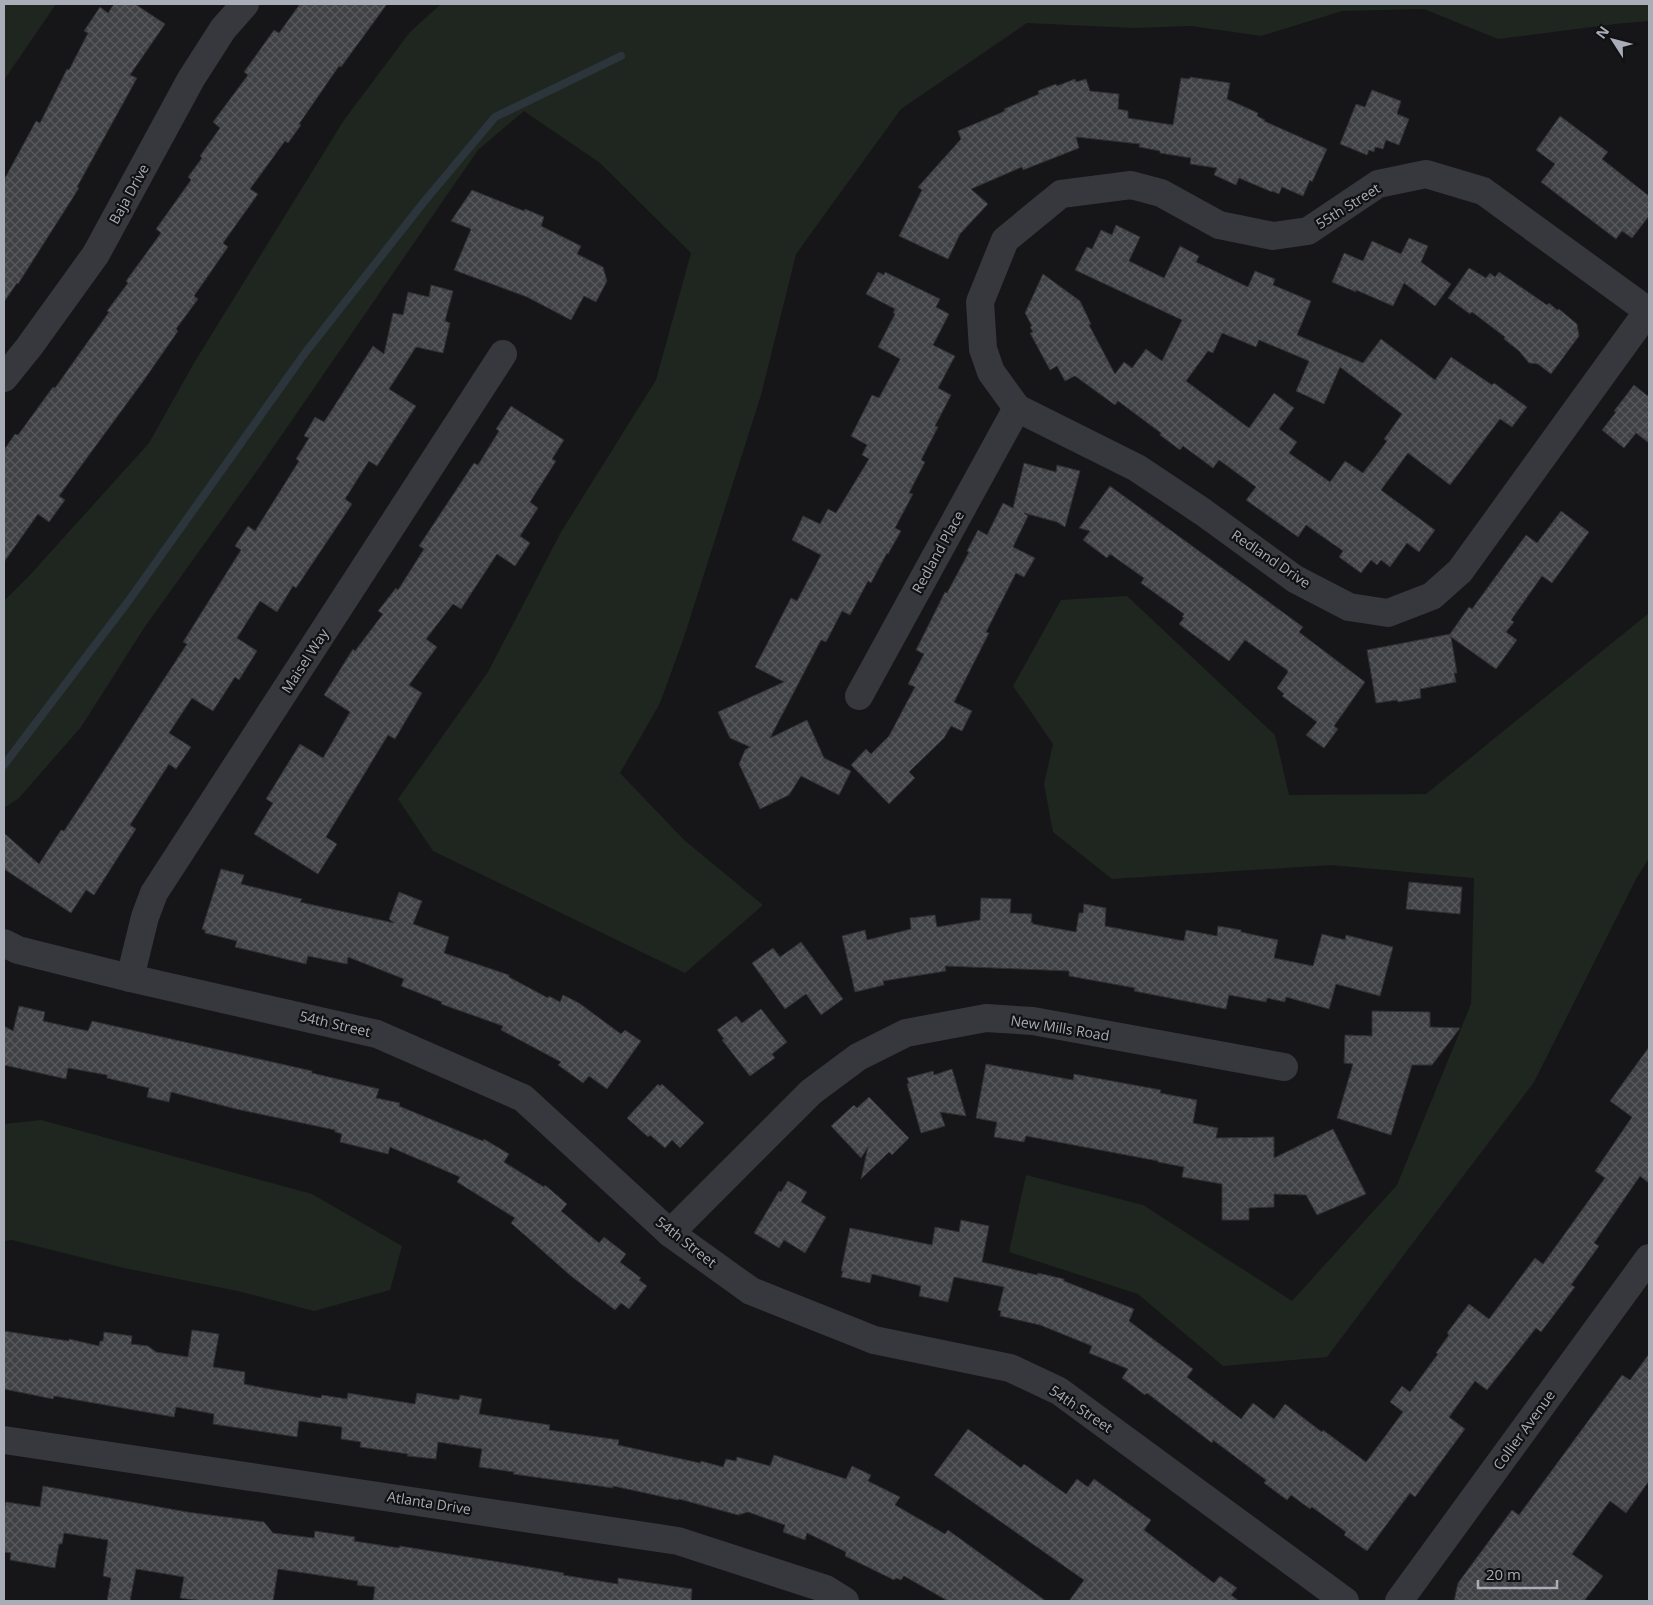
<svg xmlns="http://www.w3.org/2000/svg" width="1653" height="1605" viewBox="0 0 1653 1605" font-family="'Open Sans',sans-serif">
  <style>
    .grass { fill: #1e261f }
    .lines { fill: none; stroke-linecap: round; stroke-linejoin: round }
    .stream { stroke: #2c353c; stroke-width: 8 }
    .building { fill: url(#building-cross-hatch); stroke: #303034; fill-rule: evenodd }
    .minor { stroke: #37383d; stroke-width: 28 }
    .labels { text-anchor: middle; stroke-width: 4.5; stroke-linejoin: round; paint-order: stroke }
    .street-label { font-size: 14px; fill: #a8adb8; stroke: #111113 }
  </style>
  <defs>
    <pattern id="building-cross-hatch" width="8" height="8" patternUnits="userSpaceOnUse" patternTransform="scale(1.25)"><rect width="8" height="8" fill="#404145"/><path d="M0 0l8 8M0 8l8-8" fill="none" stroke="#595a5e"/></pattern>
  </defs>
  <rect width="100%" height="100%" fill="#161618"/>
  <!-- grass -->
  <g class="grass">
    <path d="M 4,4 L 56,4 L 4,80 Z"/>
    <path d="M 441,4 L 1649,4 L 1649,21 L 1615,24 L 1498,39 L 1424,9 L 1342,11 L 1261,36 L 1191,26 L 1134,28 L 1027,23 L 901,109 L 796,254 L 761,395 L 684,637 L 660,703 L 620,773 L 684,840 L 763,905 L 685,973 L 433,851 L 398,799 L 488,672 L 561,532 L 656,380 L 691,253 L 600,163 L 524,111 L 478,150 L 261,465 L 144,628 L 81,727 L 19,798 L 4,808 L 4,601 L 30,575 L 149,443 L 194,363 L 344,120 L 410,32 Z"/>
    <path d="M 1127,596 L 1275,735 L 1289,795 L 1426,794 L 1649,613 L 1649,858 L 1636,879 L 1534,1082 L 1327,1357 L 1223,1366 L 1138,1294 L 1009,1252 L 1026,1175 L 1143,1205 L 1292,1301 L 1397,1185 L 1471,1004 L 1474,878 L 1331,865 L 1112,879 L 1053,832 L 1044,784 L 1053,744 L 1013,686 L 1061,600 Z"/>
    <path d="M 41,1120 L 312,1194 L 402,1246 L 390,1290 L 314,1311 L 242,1292 L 124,1268 L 12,1240 L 4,1241 L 4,1124 Z"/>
  </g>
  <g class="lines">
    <!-- stream -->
    <path class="stream" d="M 4,765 L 130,599 L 305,353 L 423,203 L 495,117 L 621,56"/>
  </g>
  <!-- building -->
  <g class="building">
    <path d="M 114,4 L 135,4 L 165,24 L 130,75 L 137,78 L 77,187 L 79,188 L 18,284 L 17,283 L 4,302 L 4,180 L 36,121 L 40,123 L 67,69 L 69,70 L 88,33 L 84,31 L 100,7 L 108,13 Z"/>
    <path d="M 300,4 L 387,4 L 341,67 L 339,66 L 299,124 L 301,125 L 288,143 L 285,141 L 250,189 L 258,194 L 223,243 L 228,247 L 194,296 L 198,299 L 176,329 L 178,331 L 144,380 L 59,496 L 65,500 L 49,522 L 38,514 L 4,562 L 4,450 L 15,434 L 18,435 L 53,387 L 55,388 L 109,312 L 107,311 L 128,283 L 126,281 L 161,233 L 156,229 L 191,180 L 188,177 L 202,158 L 200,156 L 220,128 L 213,122 L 248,75 L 244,72 L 274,30 L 279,33 Z"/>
    <path d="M 1190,77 L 1230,83 L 1227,99 L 1258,113 L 1257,116 L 1265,120 L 1264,121 L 1327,149 L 1312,182 L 1310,180 L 1303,196 L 1282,187 L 1279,194 L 1272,191 L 1272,192 L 1239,178 L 1236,185 L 1214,175 L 1217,168 L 1190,164 L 1191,158 L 1160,153 L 1160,151 L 1139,147 L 1140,144 L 1076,137 L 1079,148 L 1023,170 L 1022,167 L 971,189 L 988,204 L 960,234 L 948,259 L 899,236 L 922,190 L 918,187 L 961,139 L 958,131 L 1005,111 L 1004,109 L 1039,94 L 1038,91 L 1056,84 L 1057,86 L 1075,79 L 1076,82 L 1086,79 L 1090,91 L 1119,94 L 1118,109 L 1128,111 L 1128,118 L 1173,125 L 1181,78 L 1190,79 Z"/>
    <path d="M 1372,90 L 1401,101 L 1397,114 L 1409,119 L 1399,145 L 1386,140 L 1383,149 L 1375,147 L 1374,152 L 1369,150 L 1367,155 L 1340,144 L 1356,104 L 1365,107 Z"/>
    <path d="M 1560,116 L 1608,152 L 1602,159 L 1649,196 L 1649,216 L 1632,238 L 1622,231 L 1616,239 L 1541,182 L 1555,164 L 1536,150 Z"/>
    <path d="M 472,190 L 524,211 L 525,209 L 544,217 L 541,226 L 581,246 L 577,254 L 603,267 L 607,281 L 596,302 L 584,296 L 571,320 L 527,297 L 454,270 L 471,229 L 451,221 Z"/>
    <path d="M 1116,225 L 1140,237 L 1129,261 L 1164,278 L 1180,246 L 1199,256 L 1196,262 L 1248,287 L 1255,271 L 1275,279 L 1273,285 L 1311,301 L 1297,335 L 1363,363 L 1381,339 L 1435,380 L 1451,357 L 1492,385 L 1494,383 L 1527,407 L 1512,427 L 1500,419 L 1450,485 L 1408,453 L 1381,490 L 1435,530 L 1419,552 L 1407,543 L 1390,567 L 1381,560 L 1377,565 L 1371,560 L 1361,573 L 1339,557 L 1343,551 L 1306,525 L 1298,537 L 1246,500 L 1256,487 L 1219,460 L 1213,468 L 1183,446 L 1180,450 L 1160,435 L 1161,433 L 1118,401 L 1115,405 L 1075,376 L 1065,381 L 1057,366 L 1050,370 L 1030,333 L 1033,332 L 1030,327 L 1032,326 L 1025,313 L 1043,274 L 1080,301 L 1091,324 L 1089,325 L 1115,374 L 1124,362 L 1132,368 L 1146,349 L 1162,361 L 1182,320 L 1075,270 L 1087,247 L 1092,249 L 1101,230 L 1112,235 ZM 1222,333 L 1256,347 L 1259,340 L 1309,361 L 1296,391 L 1324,404 L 1340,367 L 1402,414 L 1384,439 L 1387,441 L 1363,473 L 1345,461 L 1330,482 L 1289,453 L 1297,442 L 1279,429 L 1294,408 L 1274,393 L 1249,428 L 1186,381 L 1208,351 L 1213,353 Z"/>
    <path d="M 1409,238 L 1428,246 L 1421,262 L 1451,284 L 1435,306 L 1404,283 L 1393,306 L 1356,290 L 1356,292 L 1332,282 L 1344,253 L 1363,261 L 1372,241 L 1401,254 Z"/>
    <path d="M 1469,268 L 1486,278 L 1490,273 L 1495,277 L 1499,272 L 1547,305 L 1549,303 L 1557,310 L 1559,309 L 1577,324 L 1579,336 L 1551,374 L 1538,364 L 1529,363 L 1519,351 L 1504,339 L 1505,337 L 1472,312 L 1470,314 L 1448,298 Z"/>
    <path d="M 878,272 L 884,275 L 885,272 L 940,299 L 936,307 L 949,314 L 933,345 L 955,356 L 938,388 L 951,395 L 935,426 L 938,427 L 921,460 L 925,462 L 909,493 L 913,494 L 895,528 L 901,531 L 888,554 L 887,553 L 871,583 L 868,581 L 850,615 L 842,611 L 826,642 L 821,640 L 770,738 L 807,720 L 824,758 L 851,771 L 839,795 L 801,776 L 789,795 L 760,809 L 739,764 L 745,750 L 750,747 L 730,738 L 718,712 L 784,682 L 755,667 L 791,598 L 797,601 L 821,555 L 792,540 L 803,516 L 820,524 L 828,509 L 836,513 L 869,459 L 862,455 L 867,445 L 851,436 L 872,395 L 879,398 L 900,359 L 878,347 L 895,314 L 893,313 L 895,309 L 866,294 Z"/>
    <path d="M 431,285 L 453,291 L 445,321 L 450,323 L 443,353 L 416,347 L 389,389 L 416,406 L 377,466 L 369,461 L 345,499 L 352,504 L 296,588 L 293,586 L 277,612 L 260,601 L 237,638 L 257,651 L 239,680 L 235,677 L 213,711 L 192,698 L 169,733 L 191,747 L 176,769 L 169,764 L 130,825 L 136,829 L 94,895 L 86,890 L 71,913 L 4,869 L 4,833 L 39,864 L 61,830 L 64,831 L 187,644 L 183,642 L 241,550 L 235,546 L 248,526 L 255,531 L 299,461 L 296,459 L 309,438 L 304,436 L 315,417 L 324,422 L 373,346 L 384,354 L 393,313 L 403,315 L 408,292 L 429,297 Z"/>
    <path d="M 1634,385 L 1649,397 L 1649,443 L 1636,433 L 1624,448 L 1602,430 L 1616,412 L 1614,411 Z"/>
    <path d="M 511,406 L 564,440 L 552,459 L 556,461 L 530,502 L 538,508 L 520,536 L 530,543 L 515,566 L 497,554 L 461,609 L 453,604 L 426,639 L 437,647 L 409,685 L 422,693 L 395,739 L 388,735 L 326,837 L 337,844 L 318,874 L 254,834 L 273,803 L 266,799 L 300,744 L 323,758 L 350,712 L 324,695 L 353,649 L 355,651 L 383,614 L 378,611 L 396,588 L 398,590 L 424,549 L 419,546 L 474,463 L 478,465 L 499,431 L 496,429 Z"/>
    <path d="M 1024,463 L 1056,472 L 1057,465 L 1080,471 L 1065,527 L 1057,522 L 1024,513 L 1028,516 L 1013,547 L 1035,558 L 1024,577 L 1016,573 L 986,632 L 989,633 L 954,702 L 972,711 L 962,731 L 951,726 L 944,738 L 909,772 L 915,778 L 889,804 L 851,765 L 866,749 L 871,754 L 889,736 L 915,687 L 908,684 L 924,654 L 916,650 L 945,592 L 947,593 L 969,552 L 967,551 L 978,530 L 987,535 L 1003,503 L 1013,508 Z"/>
    <path d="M 1110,486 L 1303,627 L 1299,632 L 1365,682 L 1334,726 L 1338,729 L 1324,748 L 1306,735 L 1317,722 L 1282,696 L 1284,694 L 1277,688 L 1288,672 L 1287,670 L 1245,640 L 1229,661 L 1179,624 L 1184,618 L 1182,617 L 1184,614 L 1141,583 L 1144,578 L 1110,554 L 1107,558 L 1083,540 L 1090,531 L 1079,528 Z"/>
    <path d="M 1561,511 L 1589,532 L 1552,583 L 1542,576 L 1511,620 L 1514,622 L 1506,632 L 1517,640 L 1496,669 L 1451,637 L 1457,673 L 1454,673 L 1456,682 L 1420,689 L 1421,698 L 1398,702 L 1397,700 L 1376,703 L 1367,650 L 1450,634 L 1469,607 L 1472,609 L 1526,535 L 1537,543 Z"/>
    <path d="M 221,869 L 244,875 L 241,884 L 302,899 L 300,902 L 394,923 L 389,919 L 399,892 L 422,901 L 413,924 L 449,937 L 444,953 L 509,975 L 509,977 L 548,998 L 549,996 L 560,1002 L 563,995 L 579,1003 L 621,1034 L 625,1030 L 641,1041 L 607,1089 L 589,1076 L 583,1083 L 558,1065 L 561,1062 L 501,1030 L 503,1026 L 441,1004 L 442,1002 L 401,986 L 404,979 L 348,957 L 347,964 L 308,956 L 306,964 L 235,947 L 237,941 L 205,933 L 205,930 L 202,929 Z"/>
    <path d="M 1409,882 L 1462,887 L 1460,914 L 1406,909 Z"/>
    <path d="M 981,898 L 1011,899 L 1010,913 L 1032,914 L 1031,922 L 1033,923 L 1033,924 L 1076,932 L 1079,913 L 1083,913 L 1084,904 L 1106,908 L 1105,926 L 1184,941 L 1186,930 L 1217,936 L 1218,926 L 1241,930 L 1241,932 L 1278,940 L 1274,958 L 1313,966 L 1322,934 L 1345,940 L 1346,935 L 1393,947 L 1380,996 L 1336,984 L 1329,1009 L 1286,997 L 1285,1002 L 1267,998 L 1266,1002 L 1229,995 L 1226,1009 L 1134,991 L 1135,988 L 1069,976 L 1069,971 L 945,966 L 946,971 L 883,981 L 884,985 L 855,992 L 842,936 L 865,930 L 867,940 L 911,929 L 910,918 L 935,915 L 937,927 L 980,920 Z"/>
    <path d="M 801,942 L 843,999 L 821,1015 L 806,994 L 785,1009 L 752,963 L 773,948 L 780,957 Z"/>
    <path d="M 19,1006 L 45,1012 L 43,1021 L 88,1031 L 92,1021 L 312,1071 L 312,1073 L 379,1089 L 376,1098 L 400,1103 L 399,1106 L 483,1141 L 484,1139 L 509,1154 L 504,1162 L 544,1187 L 545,1185 L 567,1204 L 561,1211 L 599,1243 L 604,1237 L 626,1254 L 620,1262 L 641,1278 L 639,1280 L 647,1286 L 629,1309 L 621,1303 L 615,1310 L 571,1276 L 511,1223 L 515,1218 L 457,1182 L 460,1177 L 390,1147 L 388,1154 L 340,1142 L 342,1134 L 335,1132 L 335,1130 L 236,1109 L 171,1092 L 169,1102 L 147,1097 L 149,1088 L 107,1078 L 107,1075 L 68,1068 L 66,1079 L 4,1065 L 4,1026 L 13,1031 Z"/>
    <path d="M 761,1009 L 787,1042 L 772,1054 L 775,1058 L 750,1076 L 722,1040 L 724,1039 L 717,1030 L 736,1016 L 742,1023 Z"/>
    <path d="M 1372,1011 L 1430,1012 L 1430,1027 L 1460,1028 L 1432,1065 L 1412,1065 L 1391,1135 L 1337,1118 L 1353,1064 L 1344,1063 L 1345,1035 L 1372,1036 Z"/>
    <path d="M 1649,1047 L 1649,1183 L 1640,1176 L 1594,1243 L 1599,1246 L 1571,1285 L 1575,1287 L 1541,1332 L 1536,1328 L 1487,1390 L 1475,1381 L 1449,1417 L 1465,1429 L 1415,1497 L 1410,1493 L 1367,1551 L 1344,1535 L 1346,1532 L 1312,1507 L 1310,1509 L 1291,1495 L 1287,1500 L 1264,1483 L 1266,1480 L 1213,1440 L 1212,1443 L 1147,1393 L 1145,1395 L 1122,1378 L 1128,1369 L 1089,1353 L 1092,1346 L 1040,1325 L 1000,1316 L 1001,1311 L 998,1310 L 1004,1287 L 954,1277 L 948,1302 L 919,1296 L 921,1286 L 872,1274 L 870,1283 L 841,1277 L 843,1271 L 841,1271 L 850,1228 L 932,1245 L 935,1227 L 959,1232 L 961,1220 L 989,1226 L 982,1262 L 1037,1275 L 1038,1273 L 1064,1279 L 1064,1281 L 1134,1309 L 1129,1321 L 1193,1369 L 1187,1377 L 1241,1419 L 1253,1403 L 1274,1419 L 1285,1404 L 1322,1432 L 1323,1430 L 1366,1462 L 1403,1412 L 1390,1402 L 1402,1386 L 1410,1392 L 1438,1354 L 1436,1353 L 1449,1335 L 1447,1333 L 1469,1304 L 1489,1319 L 1535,1258 L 1543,1264 L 1605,1178 L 1595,1171 L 1632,1117 L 1610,1101 Z"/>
    <path d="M 986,1064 L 1073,1080 L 1074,1074 L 1161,1090 L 1160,1093 L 1197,1100 L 1193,1123 L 1218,1128 L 1216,1138 L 1274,1137 L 1274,1158 L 1333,1129 L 1366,1194 L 1317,1215 L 1306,1195 L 1274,1194 L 1274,1207 L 1249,1208 L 1249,1220 L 1222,1220 L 1222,1184 L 1182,1177 L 1184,1167 L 1158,1162 L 1158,1161 L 1026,1136 L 1024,1142 L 994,1137 L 997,1122 L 976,1118 Z"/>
    <path d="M 952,1069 L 966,1116 L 940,1112 L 945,1126 L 921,1133 L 907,1084 L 909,1083 L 907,1078 L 933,1071 L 934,1075 Z"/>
    <path d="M 658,1084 L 660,1086 L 662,1084 L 704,1123 L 680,1148 L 672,1140 L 665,1148 L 650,1135 L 648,1137 L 627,1118 Z"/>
    <path d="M 869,1097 L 909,1138 L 892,1155 L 889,1152 L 861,1179 L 868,1147 L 861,1158 L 831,1126 L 854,1105 L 857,1108 Z"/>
    <path d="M 788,1181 L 807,1192 L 801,1202 L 826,1217 L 805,1253 L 784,1240 L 779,1248 L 754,1233 L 779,1191 L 781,1192 Z"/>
    <path d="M 192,1330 L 219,1334 L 213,1367 L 245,1372 L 244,1384 L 264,1388 L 321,1398 L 322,1395 L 347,1399 L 348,1393 L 415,1404 L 417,1393 L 459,1400 L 460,1395 L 482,1399 L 479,1414 L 550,1425 L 549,1430 L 619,1440 L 618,1445 L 700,1463 L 701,1461 L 723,1467 L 726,1459 L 736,1461 L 737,1457 L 770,1466 L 774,1455 L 846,1479 L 852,1466 L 871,1475 L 868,1481 L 900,1497 L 895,1505 L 945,1534 L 948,1530 L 1046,1601 L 948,1601 L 904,1576 L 901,1580 L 896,1578 L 894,1580 L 845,1556 L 846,1552 L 807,1533 L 805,1540 L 783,1532 L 785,1525 L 748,1512 L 738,1515 L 679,1499 L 678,1500 L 613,1486 L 613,1488 L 541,1478 L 513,1474 L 514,1472 L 479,1467 L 482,1449 L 438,1442 L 436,1459 L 407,1456 L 408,1454 L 360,1447 L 361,1442 L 341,1439 L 342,1427 L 299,1421 L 297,1437 L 213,1424 L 214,1414 L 176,1407 L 174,1417 L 54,1396 L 53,1399 L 4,1389 L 4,1331 L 69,1341 L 69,1339 L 99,1346 L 100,1341 L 103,1341 L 104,1332 L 132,1336 L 131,1344 L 148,1346 L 156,1352 L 188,1357 Z"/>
    <path d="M 1649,1354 L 1649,1481 L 1626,1513 L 1610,1501 L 1572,1554 L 1603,1576 L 1584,1601 L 1454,1601 L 1458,1583 L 1512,1510 L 1519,1515 L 1622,1375 L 1630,1380 Z"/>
    <path d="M 968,1429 L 1021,1468 L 1024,1464 L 1066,1494 L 1077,1479 L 1088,1487 L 1094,1479 L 1151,1520 L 1144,1530 L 1214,1583 L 1220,1576 L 1237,1588 L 1231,1595 L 1239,1601 L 1069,1601 L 1084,1580 L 934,1475 Z"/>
    <path d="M 43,1486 L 187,1512 L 264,1522 L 273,1533 L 314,1538 L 315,1531 L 355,1537 L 354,1541 L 399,1548 L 400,1546 L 524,1566 L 564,1573 L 563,1575 L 618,1584 L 618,1578 L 692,1589 L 691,1601 L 373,1601 L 375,1587 L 357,1585 L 358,1581 L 278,1569 L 273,1601 L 202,1601 L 180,1598 L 184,1577 L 136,1569 L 130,1601 L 107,1601 L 111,1578 L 103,1576 L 108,1540 L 64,1533 L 62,1544 L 59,1544 L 55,1568 L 10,1560 L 11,1553 L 4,1552 L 4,1514 L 6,1502 L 40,1507 Z"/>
  </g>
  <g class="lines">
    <!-- minor -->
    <g class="minor">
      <path d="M 1649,310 L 1648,311 L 1460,571 L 1432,596 L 1388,613 L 1349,607 L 1295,579 L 1203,512 L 1137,468 L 1017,408 L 991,372 L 983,349 L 980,302 L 1005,240 L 1061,194 L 1131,185 L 1161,193 L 1219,225 L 1273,236 L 1308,231 L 1378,184 L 1426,174 L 1483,191 L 1648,311 L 1649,312"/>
      <path d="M 4,378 L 29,347 L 96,254 L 191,79 L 223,29 L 245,4"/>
      <path d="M 859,696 L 1017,408"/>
      <path d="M 4,943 L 18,950 L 130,978 L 377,1034 L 523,1098 L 670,1233 L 751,1291 L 874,1340 L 1010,1368 L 1059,1391 L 1345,1601"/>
      <path d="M 130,978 L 145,917 L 154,893 L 503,354"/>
      <path d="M 670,1233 L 811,1092 L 858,1057 L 906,1033 L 986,1018 L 1033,1021 L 1284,1067"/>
      <path d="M 4,1440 L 678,1541 L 826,1589 L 845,1601"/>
      <path d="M 1399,1601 L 1649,1258"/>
    </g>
  </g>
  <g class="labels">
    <!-- street labels -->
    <g class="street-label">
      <text transform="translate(129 194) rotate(-61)" y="5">Baja Drive</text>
      <text transform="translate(1348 206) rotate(-32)" y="5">55th Street</text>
      <text transform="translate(938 552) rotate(-61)" y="5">Redland Place</text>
      <text transform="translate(1271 559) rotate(34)" y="5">Redland Drive</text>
      <text transform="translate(305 661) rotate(-57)" y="5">Maisel Way</text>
      <text transform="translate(335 1024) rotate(13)" y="5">54th Street</text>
      <text transform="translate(1060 1028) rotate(9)" y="5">New Mills Road</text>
      <text transform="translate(686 1242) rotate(38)" y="5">54th Street</text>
      <text transform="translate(1081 1409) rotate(34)" y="5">54th Street</text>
      <text transform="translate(1524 1430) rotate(-54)" y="5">Collier Avenue</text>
      <text transform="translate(429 1503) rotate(9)" y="5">Atlanta Drive</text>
    </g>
  </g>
  <!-- border -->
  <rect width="1653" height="1605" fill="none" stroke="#a8adb8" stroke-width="10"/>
  <!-- north arrow -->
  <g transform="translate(1613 40) rotate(306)" stroke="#111113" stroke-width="4" paint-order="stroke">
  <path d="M0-4L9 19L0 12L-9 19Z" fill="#a8adb8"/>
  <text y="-8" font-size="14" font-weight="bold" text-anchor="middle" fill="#a8adb8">N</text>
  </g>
  <!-- scale -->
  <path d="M1478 1580v8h79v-8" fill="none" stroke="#a8adb8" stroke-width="2.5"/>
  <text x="1486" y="1580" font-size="15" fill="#a8adb8" stroke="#111113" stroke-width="4" paint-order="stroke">20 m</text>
</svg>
